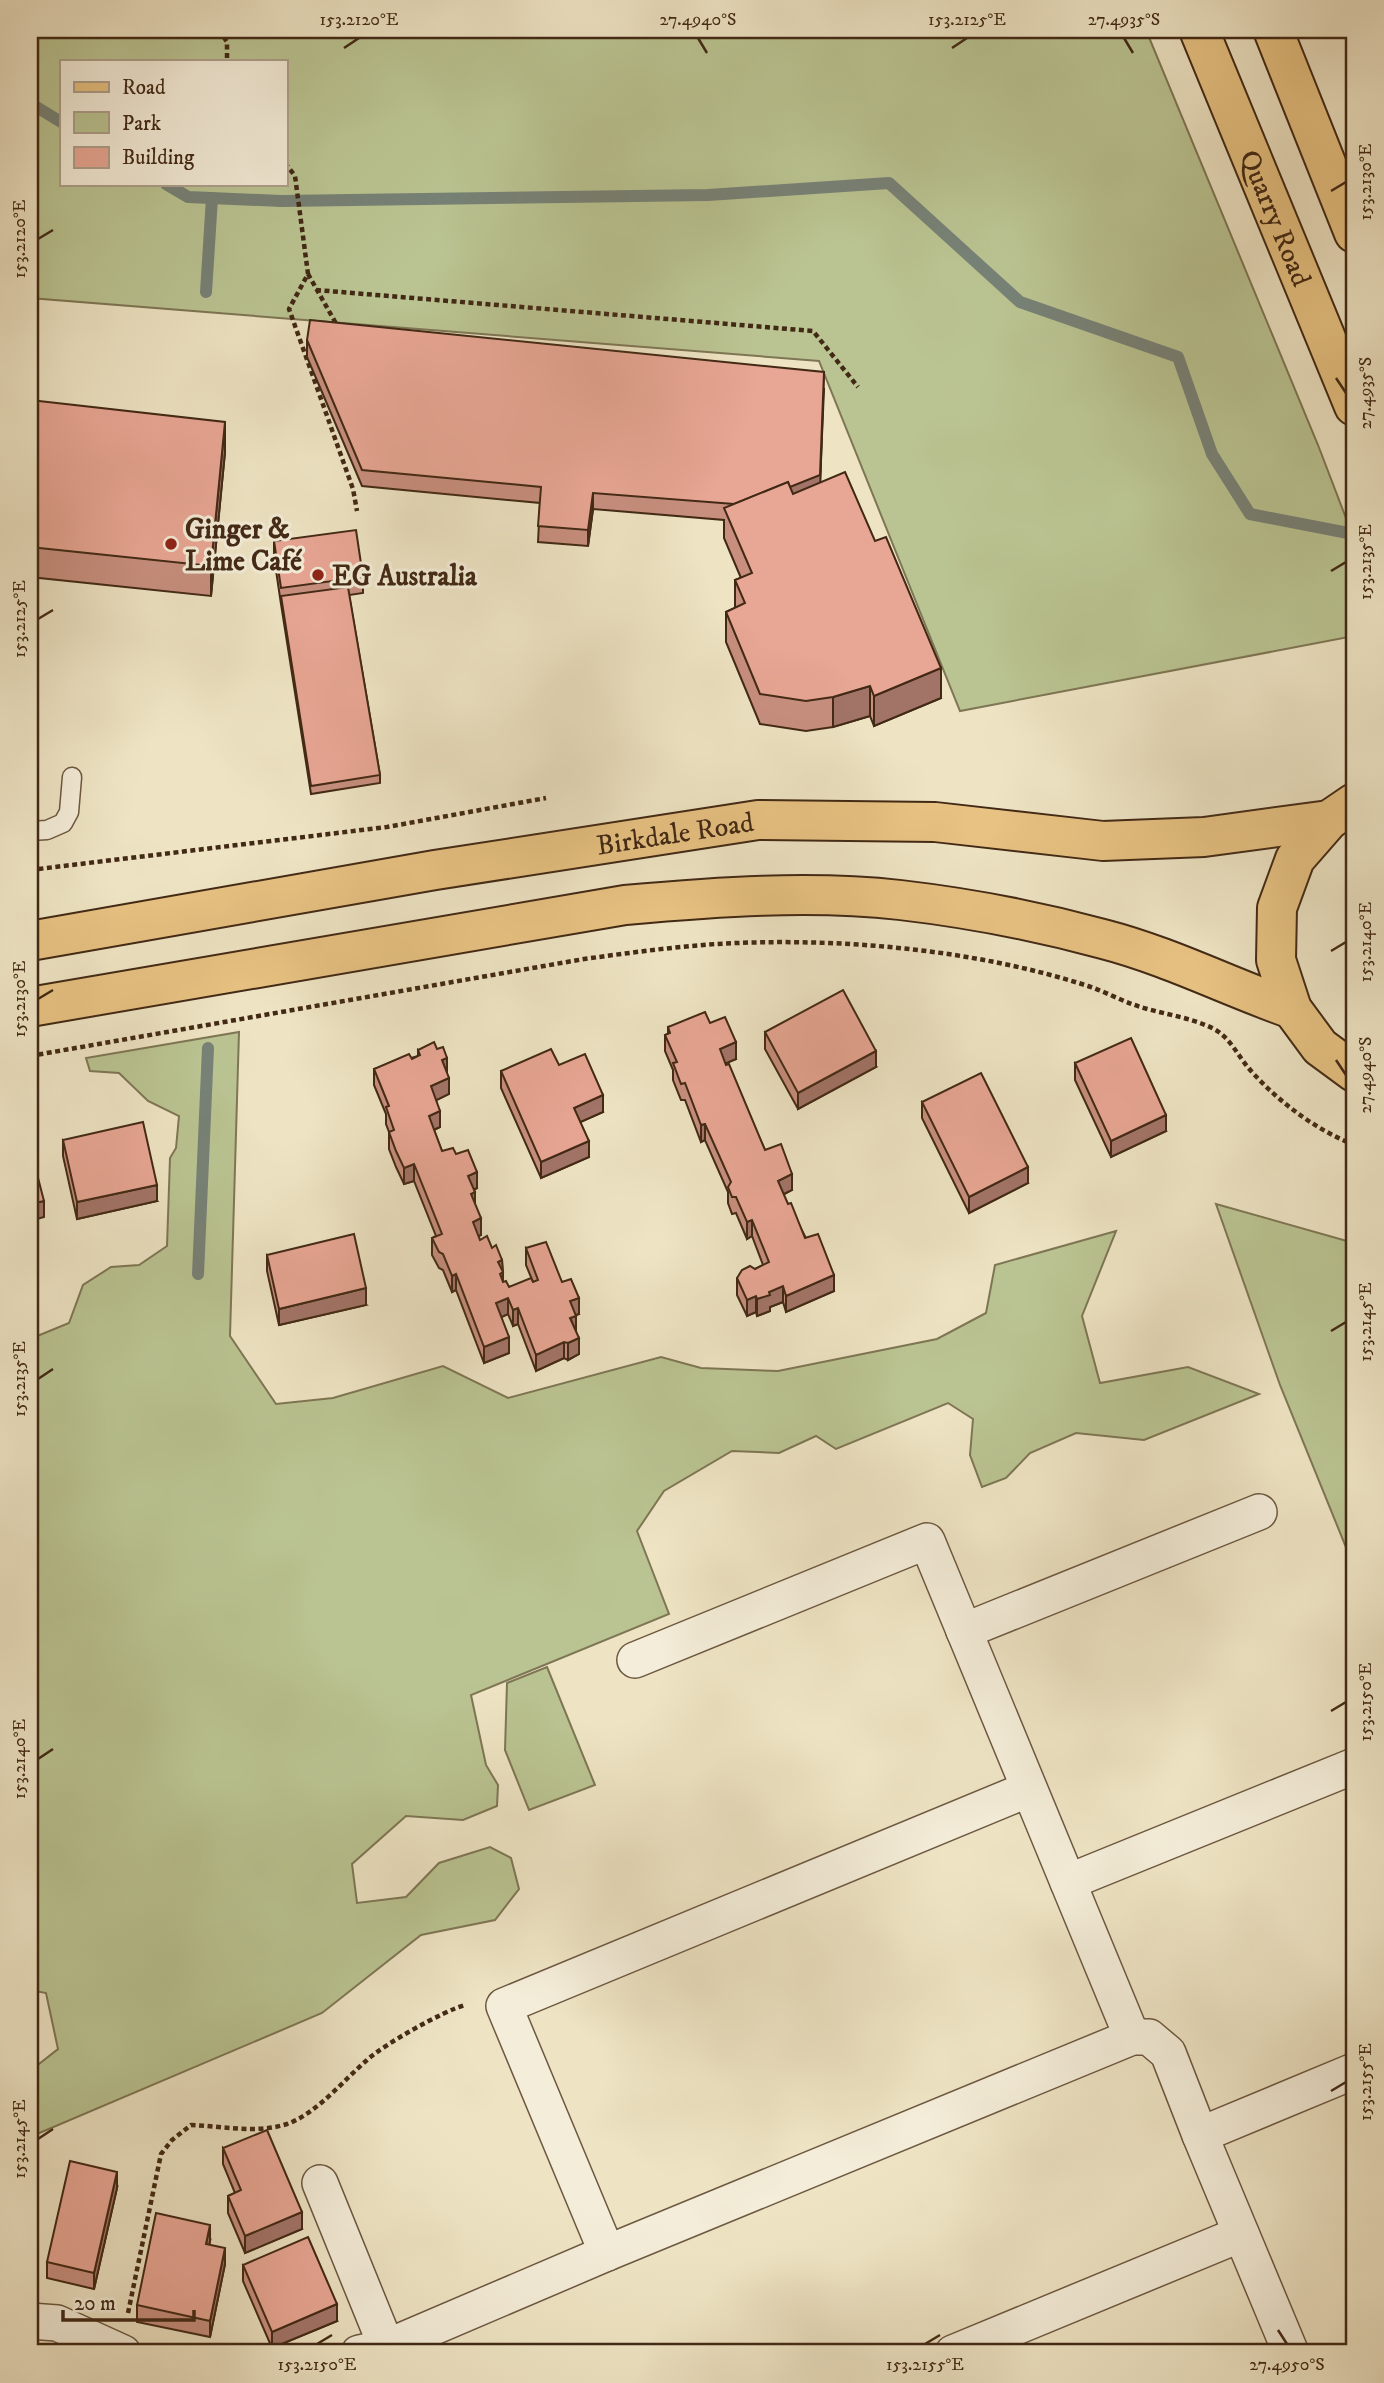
<svg xmlns="http://www.w3.org/2000/svg" width="1384" height="2383" viewBox="0 0 1384 2383" font-family="'IM FELL DW Pica',serif">
  <style>
    .green { fill: #bac492; stroke: #7e7654; stroke-width: 2; fill-rule: evenodd }
    .lines { fill: none; stroke-linecap: round; stroke-linejoin: round }
    .stream { stroke: #778277; stroke-width: 12 }
    .lane-casing { stroke: #6d5841; stroke-width: 21 }
    .street-casing { stroke: #6d5841; stroke-width: 38 }
    .primary-casing { stroke: #422915; stroke-width: 42 }
    .path { stroke: #422915; stroke-width: 4.5; stroke-dasharray: 5 3.5; stroke-linecap: butt }
    .lane { stroke: #f4edd9; stroke-width: 18 }
    .street { stroke: #f4edd9; stroke-width: 35 }
    .primary { stroke: #e7c282; stroke-width: 38 }
    .wall { fill: #c88f7f; stroke: #422915; stroke-width: 2 }
    .shaded-wall { fill: #a27468; stroke: #422915; stroke-width: 2 }
    .building { fill: #e8a694; stroke: #422915; stroke-width: 2 }
    .ticks { fill: none; stroke: #422915; stroke-width: 2.5 }
    .poi-dot { fill: #8f2418; stroke: #f4edd9; stroke-width: 2.5 }
    .labels { text-anchor: middle; stroke-width: 6; stroke-linejoin: round; paint-order: stroke }
    .street-label { font-size: 28px; fill: #422915; stroke: #f4edd9 }
    .poi-label { font-size: 28px; font-weight: bold; fill: #422915; stroke: #f4edd9; text-anchor: start }
    .neatline { fill: none; stroke: #422915; stroke-width: 2.5 }
    .ticks-label { font-size: 18px; text-anchor: middle; fill: #422915 }
  </style>
  <rect width="100%" height="100%" fill="#eee4c4"/>
  <filter id="stains"><feTurbulence type="fractalNoise" baseFrequency=".00286" numOctaves="4"/><feColorMatrix values="0 0 0 0 .2 0 0 0 0 .09 0 0 0 0 .02 0 0 0 .5 -.17"/></filter>
  <radialGradient id="worn" r=".72"><stop offset=".6" stop-color="#630" stop-opacity="0"/><stop offset="1" stop-color="#630" stop-opacity=".3"/></radialGradient>
  <!-- green -->
  <g class="green">
    <path d="M 30,30 L 1146,30 L 1318,445 L 1354,539 L 1354,636 L 960,711 L 819,361 L 30,298 ZM 61,61 L 285,61 L 285,184 L 61,184 Z"/>
    <path d="M 239,1032 L 230,1336 L 276,1404 L 333,1398 L 443,1366 L 508,1398 L 661,1357 L 701,1368 L 778,1371 L 937,1339 L 986,1313 L 995,1265 L 1116,1231 L 1082,1316 L 1100,1383 L 1188,1367 L 1259,1394 L 1144,1440 L 1076,1433 L 1030,1453 L 1006,1478 L 982,1487 L 970,1455 L 973,1419 L 948,1403 L 836,1449 L 816,1436 L 779,1453 L 732,1451 L 664,1491 L 637,1531 L 669,1614 L 471,1695 L 486,1765 L 498,1785 L 497,1806 L 463,1820 L 406,1816 L 352,1864 L 357,1903 L 406,1897 L 439,1863 L 490,1847 L 511,1858 L 519,1889 L 495,1920 L 421,1935 L 322,2013 L 30,2137 L 30,2071 L 58,2049 L 46,1993 L 30,1990 L 30,1339 L 69,1323 L 83,1285 L 111,1267 L 139,1265 L 167,1246 L 170,1158 L 176,1148 L 179,1116 L 148,1101 L 119,1073 L 90,1071 L 86,1058 Z"/>
    <path d="M 1216,1204 L 1354,1243 L 1354,1567 L 1280,1385 Z"/>
    <path d="M 547,1667 L 595,1785 L 529,1810 L 505,1750 L 507,1683 Z"/>
  </g>
  <g class="lines">
    <!-- stream -->
    <g class="stream">
      <path d="M 30,103 L 61,122"/>
      <path d="M 166,184 L 188,197 L 281,201 L 708,195 L 889,183 L 1020,302 L 1178,357 L 1212,454 L 1250,514 L 1348,533"/>
      <path d="M 206,292 L 212,198"/>
      <path d="M 198,1274 L 208,1048"/>
    </g>
    <!-- lane casing -->
    <g class="lane-casing">
      <path id="lane" d="M 30,831 L 47,830 L 63,823 L 69,812 L 72,777"/>
    </g>
    <!-- street casing -->
    <g class="street-casing">
      <g id="street">
        <path d="M 964,1631 L 1259,1512"/>
        <path d="M 635,1660 L 927,1541 L 1132,2037"/>
        <path d="M 1068,1882 L 1354,1766"/>
        <path d="M 320,2183 L 389,2353"/>
        <path d="M 607,2253 L 504,2006 L 1029,1789"/>
        <path d="M 30,2321 L 57,2323 L 123,2353"/>
        <path d="M 359,2353 L 387,2347 L 607,2253 L 1132,2037 L 1149,2037 L 1168,2053 L 1200,2135"/>
        <path d="M 953,2353 L 1241,2234"/>
        <path d="M 1291,2353 L 1200,2135 L 1354,2071"/>
      </g>
    </g>
    <!-- primary casing -->
    <g class="primary-casing">
      <g id="primary">
        <path id="s1" d="M 1199,30 L 1354,406"/>
        <path d="M 1273,30 L 1354,233"/>
        <path d="M 1354,803 L 1329,820 L 1295,859 L 1277,908 L 1276,960 L 1292,1009 L 1320,1047 L 1354,1072"/>
        <path id="s2" d="M 30,941 L 435,870 L 758,820 L 935,822 L 1103,841 L 1204,837 L 1329,820"/>
        <path d="M 30,1007 L 625,905 C 715,897 810,890 900,900 C 969,908 1037,921 1103,939 C 1169,956 1229,987 1292,1009"/>
      </g>
    </g>
    <!-- path -->
    <g class="path">
      <path d="M 219,30 L 227,42 L 227,61"/>
      <path d="M 285,163 L 295,176 L 308,274 L 289,309 L 353,489 L 357,511"/>
      <path d="M 308,274 L 338,327"/>
      <path d="M 316,290 L 813,331 L 858,387"/>
      <path d="M 30,870 L 387,827 L 546,798"/>
      <path d="M 30,1056 L 584,959 C 628,953 672,947 716,944 C 836,937 974,949 1088,986 C 1103,991 1118,999 1132,1004 C 1158,1014 1189,1016 1214,1029 C 1231,1038 1238,1057 1252,1072 C 1280,1103 1315,1129 1354,1145"/>
      <path d="M 128,2313 L 161,2154 L 172,2140 L 191,2125 C 223,2126 256,2134 287,2124 C 316,2114 344,2080 367,2060 C 383,2045 443,2011 465,2005"/>
    </g>
    <!-- lane -->
    <use href="#lane" class="lane"/>
    <!-- street -->
    <use href="#street" class="street"/>
    <!-- primary -->
    <use href="#primary" class="primary"/>
  </g>
  <!-- wall -->
  <g class="wall">
    <path d="M 307,340 L 824,389 L 820,482 L 941,698 L 874,726 L 870,716 L 833,727 L 806,731 L 760,724 L 726,642 L 726,612 L 735,608 L 735,580 L 741,578 L 724,538 L 724,520 L 593,509 L 588,546 L 538,542 L 540,503 L 362,486 L 307,357 Z"/>
    <path d="M 30,400 L 225,452 L 211,596 L 30,577 Z"/>
    <path d="M 274,541 L 363,577 L 363,593 L 349,595 L 380,775 L 380,783 L 311,794 L 281,604 L 274,557 Z"/>
    <path d="M 710,1023 L 736,1059 L 725,1063 L 765,1150 L 792,1190 L 783,1195 L 788,1204 L 834,1291 L 786,1312 L 783,1302 L 770,1307 L 770,1311 L 757,1316 L 756,1312 L 747,1316 L 737,1295 L 737,1278 L 763,1265 L 752,1236 L 747,1239 L 736,1213 L 732,1214 L 728,1203 L 728,1192 L 705,1140 L 701,1142 L 685,1100 L 681,1100 L 673,1080 L 673,1070 L 665,1051 L 665,1035 L 668,1034 L 668,1027 Z"/>
    <path d="M 765,1032 L 876,1067 L 798,1109 L 765,1049 Z"/>
    <path d="M 418,1050 L 447,1074 L 449,1094 L 436,1100 L 440,1127 L 434,1130 L 442,1151 L 477,1188 L 474,1190 L 475,1204 L 481,1235 L 478,1236 L 480,1240 L 492,1248 L 502,1260 L 503,1282 L 509,1287 L 533,1282 L 526,1265 L 526,1248 L 562,1282 L 579,1314 L 576,1315 L 576,1331 L 579,1354 L 568,1360 L 564,1358 L 536,1371 L 518,1324 L 513,1326 L 508,1314 L 501,1317 L 509,1353 L 484,1363 L 456,1290 L 452,1292 L 443,1270 L 439,1268 L 432,1255 L 432,1238 L 436,1236 L 414,1181 L 404,1184 L 396,1167 L 389,1149 L 389,1132 L 386,1124 L 386,1114 L 374,1085 L 374,1069 L 418,1056 Z"/>
    <path d="M 1075,1063 L 1166,1131 L 1111,1157 L 1075,1080 Z"/>
    <path d="M 559,1065 L 603,1112 L 580,1122 L 589,1157 L 541,1178 L 501,1088 L 501,1071 Z"/>
    <path d="M 922,1102 L 1028,1183 L 969,1213 L 922,1118 Z"/>
    <path d="M 63,1140 L 157,1201 L 77,1219 L 63,1156 Z"/>
    <path d="M 267,1255 L 366,1305 L 279,1325 L 267,1271 Z"/>
    <path d="M 223,2148 L 302,2229 L 245,2253 L 228,2213 L 228,2196 L 235,2193 L 223,2164 Z"/>
    <path d="M 117,2188 L 94,2289 L 47,2278 L 47,2262 Z"/>
    <path d="M 30,2223 L 35,2268 L 35,2284 L 30,2284 Z"/>
    <path d="M 210,2241 L 209,2245 L 225,2264 L 210,2337 L 137,2322 L 137,2305 Z"/>
    <path d="M 243,2265 L 337,2321 L 272,2348 L 243,2281 Z"/>
  </g>
  <!-- shaded-wall -->
  <g class="shaded-wall">
    <path d="M 824,372 L 820,491 L 749,505 Z"/>
    <path d="M 225,422 L 225,452 L 211,596 L 211,566 Z"/>
    <path d="M 593,493 L 593,509 L 588,546 L 588,530 Z"/>
    <path d="M 941,668 L 941,698 L 874,726 L 874,696 Z"/>
    <path d="M 870,686 L 870,716 L 833,727 L 833,697 Z"/>
    <path d="M 736,1042 L 736,1059 L 720,1066 L 720,1049 Z"/>
    <path d="M 876,1051 L 876,1067 L 798,1109 L 798,1093 Z"/>
    <path d="M 447,1058 L 447,1074 L 442,1060 Z"/>
    <path d="M 449,1078 L 449,1094 L 431,1103 L 431,1086 Z"/>
    <path d="M 603,1095 L 603,1112 L 574,1125 L 574,1108 Z"/>
    <path d="M 440,1111 L 440,1127 L 429,1132 L 429,1116 Z"/>
    <path d="M 1166,1115 L 1166,1131 L 1111,1157 L 1111,1141 Z"/>
    <path d="M 705,1124 L 705,1140 L 701,1142 L 701,1125 Z"/>
    <path d="M 589,1141 L 589,1157 L 541,1178 L 541,1162 Z"/>
    <path d="M 414,1164 L 414,1181 L 404,1184 L 404,1168 Z"/>
    <path d="M 1028,1167 L 1028,1183 L 969,1213 L 969,1197 Z"/>
    <path d="M 477,1172 L 477,1188 L 468,1192 L 468,1176 Z"/>
    <path d="M 792,1174 L 792,1190 L 778,1197 L 778,1181 Z"/>
    <path d="M 157,1185 L 157,1201 L 77,1219 L 77,1202 Z"/>
    <path d="M 475,1192 L 475,1209 L 471,1194 Z"/>
    <path d="M 44,1201 L 44,1217 L 30,1221 L 30,1204 Z"/>
    <path d="M 481,1218 L 481,1235 L 473,1238 L 473,1222 Z"/>
    <path d="M 752,1220 L 752,1236 L 747,1239 L 747,1222 Z"/>
    <path d="M 502,1260 L 503,1272 L 503,1289 L 498,1262 Z"/>
    <path d="M 456,1274 L 456,1290 L 452,1292 L 452,1276 Z"/>
    <path d="M 834,1275 L 834,1291 L 786,1312 L 786,1296 Z"/>
    <path d="M 783,1286 L 783,1302 L 770,1307 L 770,1311 L 757,1316 L 757,1299 L 769,1292 Z"/>
    <path d="M 366,1288 L 366,1305 L 279,1325 L 279,1309 Z"/>
    <path d="M 756,1296 L 756,1312 L 747,1316 L 747,1300 Z"/>
    <path d="M 508,1298 L 508,1314 L 496,1320 L 496,1303 Z"/>
    <path d="M 579,1298 L 579,1314 L 570,1317 L 570,1301 Z"/>
    <path d="M 518,1308 L 518,1324 L 513,1326 L 513,1310 Z"/>
    <path d="M 576,1316 L 576,1332 L 570,1318 Z"/>
    <path d="M 509,1337 L 509,1353 L 484,1363 L 484,1347 Z"/>
    <path d="M 579,1338 L 579,1354 L 568,1360 L 568,1343 Z"/>
    <path d="M 564,1342 L 564,1358 L 536,1371 L 536,1355 Z"/>
    <path d="M 117,2172 L 117,2188 L 94,2289 L 94,2273 Z"/>
    <path d="M 302,2212 L 302,2229 L 245,2253 L 245,2236 Z"/>
    <path d="M 210,2225 L 210,2241 L 206,2261 L 206,2244 Z"/>
    <path d="M 225,2248 L 225,2264 L 210,2337 L 210,2321 Z"/>
    <path d="M 337,2304 L 337,2321 L 272,2348 L 272,2332 Z"/>
  </g>
  <!-- building -->
  <g class="building">
    <path d="M 310,320 L 824,372 L 820,475 L 790,487 L 788,482 L 734,504 L 593,493 L 588,530 L 538,526 L 541,487 L 362,470 L 307,340 Z"/>
    <path d="M 30,400 L 225,422 L 211,566 L 30,547 Z"/>
    <path d="M 845,472 L 875,541 L 886,537 L 941,668 L 874,696 L 870,686 L 833,697 L 806,701 L 760,694 L 726,612 L 745,603 L 735,580 L 752,573 L 724,508 L 788,482 L 793,494 Z"/>
    <path d="M 356,530 L 363,577 L 281,588 L 274,541 Z"/>
    <path d="M 348,587 L 380,775 L 311,786 L 281,596 Z"/>
    <path d="M 843,990 L 876,1051 L 798,1093 L 765,1032 Z"/>
    <path d="M 705,1012 L 710,1023 L 725,1017 L 736,1042 L 720,1049 L 726,1065 L 729,1064 L 765,1150 L 781,1144 L 792,1174 L 778,1181 L 788,1204 L 791,1203 L 805,1238 L 818,1234 L 834,1275 L 786,1296 L 783,1286 L 769,1292 L 770,1295 L 757,1299 L 756,1296 L 747,1300 L 737,1278 L 742,1270 L 750,1266 L 755,1269 L 769,1262 L 752,1220 L 747,1222 L 736,1197 L 732,1197 L 728,1187 L 731,1182 L 705,1124 L 701,1125 L 685,1083 L 681,1084 L 673,1063 L 677,1062 L 665,1035 L 670,1033 L 668,1027 Z"/>
    <path d="M 1131,1038 L 1166,1115 L 1111,1141 L 1075,1063 Z"/>
    <path d="M 434,1042 L 437,1049 L 443,1047 L 447,1058 L 442,1060 L 449,1078 L 431,1086 L 440,1111 L 429,1116 L 442,1151 L 453,1148 L 456,1154 L 468,1150 L 477,1172 L 468,1176 L 475,1192 L 471,1194 L 481,1218 L 473,1222 L 480,1240 L 487,1236 L 492,1248 L 496,1245 L 502,1260 L 498,1262 L 503,1272 L 500,1274 L 503,1282 L 506,1281 L 509,1287 L 531,1278 L 533,1282 L 538,1280 L 526,1248 L 546,1242 L 562,1282 L 571,1279 L 579,1298 L 570,1301 L 576,1316 L 570,1318 L 579,1338 L 568,1343 L 564,1342 L 536,1355 L 518,1308 L 513,1310 L 508,1298 L 496,1303 L 509,1337 L 484,1347 L 456,1274 L 452,1276 L 443,1254 L 439,1252 L 432,1238 L 442,1234 L 414,1164 L 404,1168 L 396,1151 L 389,1132 L 394,1130 L 386,1107 L 389,1106 L 374,1069 L 409,1054 L 412,1059 L 420,1055 L 418,1050 Z"/>
    <path d="M 551,1049 L 559,1065 L 585,1054 L 603,1095 L 574,1108 L 589,1141 L 541,1162 L 501,1071 Z"/>
    <path d="M 981,1073 L 1028,1167 L 969,1197 L 922,1102 Z"/>
    <path d="M 143,1122 L 157,1185 L 77,1202 L 63,1140 Z"/>
    <path d="M 30,1147 L 44,1201 L 30,1204 Z"/>
    <path d="M 354,1234 L 366,1288 L 279,1309 L 267,1255 Z"/>
    <path d="M 267,2130 L 302,2212 L 245,2236 L 228,2196 L 241,2190 L 223,2148 Z"/>
    <path d="M 70,2161 L 117,2172 L 94,2273 L 47,2262 Z"/>
    <path d="M 156,2213 L 210,2225 L 206,2244 L 225,2248 L 210,2321 L 137,2305 Z"/>
    <path d="M 30,2223 L 35,2268 L 30,2268 Z"/>
    <path d="M 308,2237 L 337,2304 L 272,2332 L 243,2265 Z"/>
    <path d="M 30,2333 L 38,2353 L 30,2353 Z"/>
  </g>
  <!-- ticks -->
  <path class="ticks" d="M 698,38 L 707,53M 1124,38 L 1133,53M 344,48 L 359,38M 952,48 L 967,38M 1331,191 L 1346,182M 38,239 L 53,230M 1336,378 L 1346,393M 1331,571 L 1346,562M 38,619 L 53,610M 1331,951 L 1346,942M 38,999 L 53,990M 1336,1060 L 1346,1075M 1331,1331 L 1346,1322M 38,1379 L 53,1369M 1331,1711 L 1346,1702M 38,1759 L 53,1749M 1331,2091 L 1346,2082M 38,2139 L 53,2129M 1278,2330 L 1287,2344M 317,2344 L 332,2335M 925,2344 L 940,2335"/>
  <!-- markers -->
  <g class="poi-dot">
    <circle cx="171" cy="544" r="7"/>
    <circle cx="318" cy="575" r="7"/>
  </g>
  <g class="labels">
    <!-- street labels -->
    <g class="street-label">
      <text dy="10" stroke="none"><textPath href="#s1" startOffset="203">Quarry Road</textPath></text>
      <text dy="10" stroke="none"><textPath href="#s2" startOffset="654">Birkdale Road</textPath></text>
    </g>
    <!-- poi labels -->
    <g class="poi-label">
      <text x="185" y="538">Ginger &amp;<tspan x="185" dy="32">Lime Café</tspan></text>
      <text x="332" y="585">EG Australia</text>
    </g>
  </g>
  <!-- margin -->
  <rect width="1384" height="2383" fill="none" stroke="#eee4c4" stroke-width="77"/>
  <!-- legend -->
  <rect x="60" y="60" width="228" height="126" fill="#f4edd9" stroke="#ad9f8b" stroke-width="2"/>
  <rect x="74" y="82" width="35" height="10" fill="#e7c282" stroke="#ad9f8b" stroke-width="2"/>
  <text x="122" y="94" font-size="21" fill="#422915">Road</text>
  <rect x="74" y="112" width="35" height="21" fill="#bac492" stroke="#ad9f8b" stroke-width="2"/>
  <text x="122" y="130" font-size="21" fill="#422915">Park</text>
  <rect x="74" y="147" width="35" height="21" fill="#e8a694" stroke="#ad9f8b" stroke-width="2"/>
  <text x="122" y="164" font-size="21" fill="#422915">Building</text>
  <!-- scale -->
  <path d="M63 2310v10h131v-10" fill="none" stroke="#422915" stroke-width="3.5"/>
  <text x="74" y="2310" font-size="21" fill="#422915" stroke="#f4edd9" stroke-width="5" paint-order="stroke">20 m</text>
  <rect x="38" y="38" width="1308" height="2306" class="neatline"/>
  <g class="ticks-label">
    <text x="359" y="25">153.2120°E</text>
    <text x="698" y="25">27.4940°S</text>
    <text x="967" y="25">153.2125°E</text>
    <text x="1124" y="25">27.4935°S</text>
    <text transform="translate(1365 182) rotate(-90)" y="6">153.2130°E</text>
    <text transform="translate(19 239) rotate(-90)" y="6">153.2120°E</text>
    <text transform="translate(1365 393) rotate(-90)" y="6">27.4935°S</text>
    <text transform="translate(1365 562) rotate(-90)" y="6">153.2135°E</text>
    <text transform="translate(19 619) rotate(-90)" y="6">153.2125°E</text>
    <text transform="translate(1365 942) rotate(-90)" y="6">153.2140°E</text>
    <text transform="translate(19 999) rotate(-90)" y="6">153.2130°E</text>
    <text transform="translate(1365 1075) rotate(-90)" y="6">27.4940°S</text>
    <text transform="translate(1365 1322) rotate(-90)" y="6">153.2145°E</text>
    <text transform="translate(19 1379) rotate(-90)" y="6">153.2135°E</text>
    <text transform="translate(1365 1702) rotate(-90)" y="6">153.2150°E</text>
    <text transform="translate(19 1759) rotate(-90)" y="6">153.2140°E</text>
    <text transform="translate(1365 2082) rotate(-90)" y="6">153.2155°E</text>
    <text transform="translate(19 2139) rotate(-90)" y="6">153.2145°E</text>
    <text x="317" y="2370">153.2150°E</text>
    <text x="925" y="2370">153.2155°E</text>
    <text x="1287" y="2370">27.4950°S</text>
  </g>
  <rect width="100%" height="100%" filter="url(#stains)"/>
  <rect width="100%" height="100%" fill="url(#worn)"/>
</svg>
